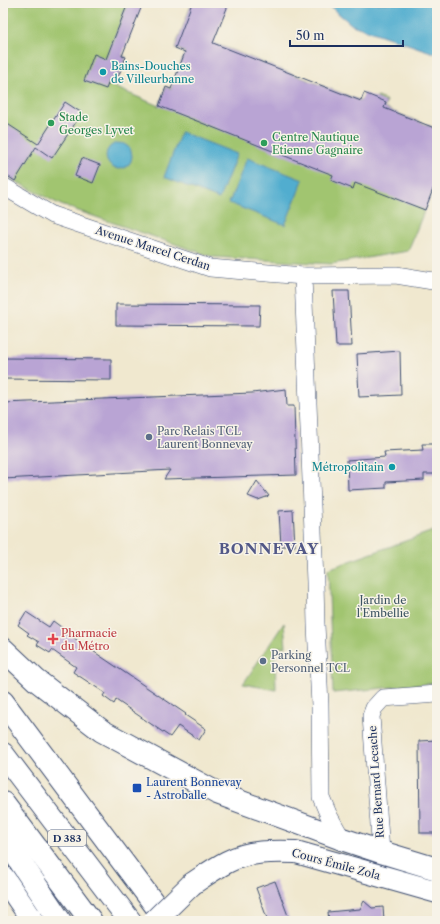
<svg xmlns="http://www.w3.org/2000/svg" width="440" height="924" viewBox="0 0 440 924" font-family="'Libre Caslon Text',serif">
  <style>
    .green { fill: #a1c56f; stroke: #5e7a66 }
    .water { fill: #51adcf; stroke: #366e96 }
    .building { fill: #b9a4d4 }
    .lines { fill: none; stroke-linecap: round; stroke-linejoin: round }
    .minor-casing { stroke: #3b4b6f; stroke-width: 18 }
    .major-casing { stroke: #3b4b6f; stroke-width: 24 }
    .highway-casing { stroke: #3b4b6f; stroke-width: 24 }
    .minor { stroke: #fff; stroke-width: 17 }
    .major { stroke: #fff; stroke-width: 22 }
    .highway { stroke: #fff; stroke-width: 22 }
    .major-bridge-casing { stroke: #3b4b6f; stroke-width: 24; stroke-linecap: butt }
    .major-bridge { stroke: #fff; stroke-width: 22 }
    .culture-dot { fill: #0f9aa8; stroke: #f7f3e8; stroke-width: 1.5 }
    .leisure-dot { fill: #2e9e5b; stroke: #f7f3e8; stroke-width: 1.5 }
    .service-dot { fill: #5c6f8a; stroke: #f7f3e8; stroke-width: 1.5 }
    .health-dot { fill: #e0444e; stroke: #f7f3e8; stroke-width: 1.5 }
    .transit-dot { fill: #1a4fb4; stroke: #f7f3e8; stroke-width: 1.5 }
    .labels { text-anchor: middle; stroke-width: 3; stroke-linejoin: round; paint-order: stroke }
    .shield { fill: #f7f3e8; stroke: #5d6a87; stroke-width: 1 }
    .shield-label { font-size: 10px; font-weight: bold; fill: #1b2f5e }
    .culture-label { font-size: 11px; fill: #0d838f; stroke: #f7f3e8; text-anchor: start }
    .leisure-label { font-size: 11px; fill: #27864d; stroke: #f7f3e8; text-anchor: start }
    .street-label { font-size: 11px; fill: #1b2f5e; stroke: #f7f3e8 }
    .service-label { font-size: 11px; fill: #4e5e75; stroke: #f7f3e8; text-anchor: start }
    .park-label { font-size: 11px; fill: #3c5462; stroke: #f7f3e8 }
    .health-label { font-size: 11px; fill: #be3a42; stroke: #f7f3e8; text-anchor: start }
    .transit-label { font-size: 11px; fill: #164399; stroke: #f7f3e8; text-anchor: start }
    .district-label { font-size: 15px; font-weight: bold; letter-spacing: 1px; fill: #525887; stroke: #f7f3e8 }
  </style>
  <rect width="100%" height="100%" fill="#f7f3e8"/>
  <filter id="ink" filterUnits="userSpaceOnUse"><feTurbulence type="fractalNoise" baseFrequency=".025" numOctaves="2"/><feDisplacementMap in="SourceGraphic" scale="8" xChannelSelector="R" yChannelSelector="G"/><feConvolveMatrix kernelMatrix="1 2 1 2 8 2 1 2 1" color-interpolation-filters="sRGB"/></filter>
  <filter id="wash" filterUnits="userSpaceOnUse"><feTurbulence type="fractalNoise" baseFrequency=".012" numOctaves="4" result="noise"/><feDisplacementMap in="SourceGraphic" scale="16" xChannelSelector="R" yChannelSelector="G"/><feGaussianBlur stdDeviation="0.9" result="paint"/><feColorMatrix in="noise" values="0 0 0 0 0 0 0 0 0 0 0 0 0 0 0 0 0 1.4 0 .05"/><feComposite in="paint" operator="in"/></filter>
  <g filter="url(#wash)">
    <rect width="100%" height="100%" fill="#f0e8cf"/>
    <!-- green -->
    <g class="green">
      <path d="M 3,3 L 128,3 L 110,51 L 126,57 L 114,87 L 159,106 L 166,87 L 171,89 L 185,52 L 175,48 L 192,3 L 213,43 L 361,101 L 377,98 L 378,97 L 387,101 L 384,108 L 437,129 L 437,184 L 435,184 L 408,251 L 331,264 L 213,257 L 61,205 L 15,181 L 3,173 Z"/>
      <path d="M 433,531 L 437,562 L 437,683 L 333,693 L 328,569 Z"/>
      <path d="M 284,623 L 286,647 L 275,647 L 276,690 L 243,684 Z"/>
    </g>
    <!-- water -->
    <g class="water">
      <path d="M 326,3 L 437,3 L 437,54 L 352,25 Z"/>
      <path d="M 181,132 L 237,154 L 219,199 L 164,177 Z"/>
      <circle cx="119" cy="156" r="13"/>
      <path d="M 247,158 L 303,180 L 285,225 L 229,203 Z"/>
    </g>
    <g id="blocks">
      <!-- building -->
      <g class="building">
        <path d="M 128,3 L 143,3 L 122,56 L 126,57 L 116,82 L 110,79 L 106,89 L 84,81 L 94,54 L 106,59 Z"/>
        <path d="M 192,3 L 229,3 L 213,43 L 361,101 L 364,93 L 386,102 L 384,108 L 437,129 L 437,179 L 425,210 L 355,183 L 353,189 L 331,180 L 333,175 L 159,106 L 166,87 L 171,89 L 185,52 L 175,48 Z"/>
        <path d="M 65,102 L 82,113 L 52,158 L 36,147 L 15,181 L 3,173 L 3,121 L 38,144 Z"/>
        <path d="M 82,158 L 100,165 L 93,183 L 75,176 Z"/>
        <path d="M 333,291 L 349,291 L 352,346 L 336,346 Z"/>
        <path d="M 116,304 L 260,305 L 259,326 L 116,325 Z"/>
        <path d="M 400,351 L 401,395 L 359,397 L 357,354 Z"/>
        <path d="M 3,358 L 111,359 L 111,380 L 3,379 Z"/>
        <path d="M 286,389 L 287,406 L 294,406 L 296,475 L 164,479 L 170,470 L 3,479 L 3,403 L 252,393 Z"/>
        <path d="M 422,444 L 437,444 L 437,474 L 424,474 L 424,480 L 386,482 L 386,488 L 348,490 L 347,460 L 385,457 L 384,452 L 423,450 Z"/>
        <path d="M 257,481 L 269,496 L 258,500 L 248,496 Z"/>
        <path d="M 293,510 L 295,546 L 281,546 L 279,511 Z"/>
        <path d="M 26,612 L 49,627 L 53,621 L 65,630 L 64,631 L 87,647 L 186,714 L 185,715 L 206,729 L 199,740 L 178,726 L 170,737 L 116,700 L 114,704 L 103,696 L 105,693 L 73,672 L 76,667 L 52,650 L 50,653 L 37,645 L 39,642 L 27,635 L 29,633 L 18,625 Z"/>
        <path d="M 437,740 L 437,833 L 420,833 L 419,741 Z"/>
        <path d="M 275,881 L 290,921 L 268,921 L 256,888 Z"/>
        <path d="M 364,901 L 372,908 L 383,907 L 384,921 L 329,921 L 328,912 L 360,909 Z"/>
      </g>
    </g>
  </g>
  <g filter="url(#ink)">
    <use href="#blocks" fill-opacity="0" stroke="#3b4b6f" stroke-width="1"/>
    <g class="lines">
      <!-- minor casing -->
      <g class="minor-casing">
        <g id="minor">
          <path d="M 3,186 L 52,215 L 210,268 L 303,276 L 396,275 L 433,281 L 437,280"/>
          <path d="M 303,276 L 315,582 L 316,625 L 320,705 L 321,797 L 329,816 L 342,839"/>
          <path d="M 381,852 L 371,716 L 374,708 L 383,698 L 437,694"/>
        </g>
      </g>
      <!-- major casing -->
      <g class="major-casing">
        <g id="major">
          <path d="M 342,839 L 381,852 L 437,869"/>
          <path d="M 192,884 C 204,876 215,868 227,862 C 248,851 273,851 296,852 L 437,892"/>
        </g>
      </g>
      <!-- highway casing -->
      <g class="highway-casing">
        <g id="highway">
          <path d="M 3,649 L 36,680 L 102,731 L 217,793 L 342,839"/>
          <path d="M 3,702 L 167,921"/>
          <path d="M 3,754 L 130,921"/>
          <path d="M 3,803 L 91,921"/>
          <path d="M 3,836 L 60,921"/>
          <path d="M 3,877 L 33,921"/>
        </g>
      </g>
      <!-- minor -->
      <use href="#minor" class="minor"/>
      <!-- major -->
      <use href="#major" class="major"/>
      <!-- highway -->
      <use href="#highway" class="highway"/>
      <!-- major-bridge casing -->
      <g class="major-bridge-casing">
        <path id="major-bridge" d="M 154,921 L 192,884"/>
      </g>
      <!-- major-bridge -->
      <use href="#major-bridge" class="major-bridge"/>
    </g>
  </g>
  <!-- markers -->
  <g class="culture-dot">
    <circle cx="103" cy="72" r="4"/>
    <circle cx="392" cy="467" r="4"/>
  </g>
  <g class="leisure-dot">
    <circle cx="51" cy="123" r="4"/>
    <circle cx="264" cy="143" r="4"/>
  </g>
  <g class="service-dot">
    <circle cx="149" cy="437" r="4"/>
    <circle cx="263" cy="661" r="4"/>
  </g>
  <path class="health-dot" d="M51 633h4v4h4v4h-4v4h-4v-4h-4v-4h4z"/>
  <rect class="transit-dot" x="132" y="783" width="10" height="10" rx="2"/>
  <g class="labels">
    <!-- shield labels -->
    <rect class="shield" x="48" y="830" width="38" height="16" rx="3"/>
    <g class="shield-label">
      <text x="67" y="842">D 383</text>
    </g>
    <!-- culture labels -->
    <g class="culture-label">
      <text x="111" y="70">Bains-Douches<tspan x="111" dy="13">de Villeurbanne</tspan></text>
      <text x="384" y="471" text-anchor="end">Métropolitain</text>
    </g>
    <!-- leisure labels -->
    <g class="leisure-label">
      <text x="59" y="121">Stade<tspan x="59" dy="13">Georges Lyvet</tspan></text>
      <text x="272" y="141">Centre Nautique<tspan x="272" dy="13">Etienne Gagnaire</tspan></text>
    </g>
    <!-- street labels -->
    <g class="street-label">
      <text transform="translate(153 248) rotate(18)" y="4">Avenue Marcel Cerdan</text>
      <text transform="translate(376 782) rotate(-94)" y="4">Rue Bernard Lecache</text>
      <text transform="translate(336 864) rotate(15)" y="4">Cours Émile Zola</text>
    </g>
    <!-- service labels -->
    <g class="service-label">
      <text x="157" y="435">Parc Relais TCL<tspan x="157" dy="13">Laurent Bonnevay</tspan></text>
      <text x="271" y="659">Parking<tspan x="271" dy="13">Personnel TCL</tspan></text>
    </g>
    <!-- park labels -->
    <g class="park-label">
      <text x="383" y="604">Jardin de<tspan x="383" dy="13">l'Embellie</tspan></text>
    </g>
    <!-- health labels -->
    <g class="health-label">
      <text x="61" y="637">Pharmacie<tspan x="61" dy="13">du Métro</tspan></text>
    </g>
    <!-- transit labels -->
    <g class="transit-label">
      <text x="146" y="786">Laurent Bonnevay<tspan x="146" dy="13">- Astroballe</tspan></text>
    </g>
    <!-- district labels -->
    <g class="district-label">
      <text x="269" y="554">BONNEVAY</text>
    </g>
  </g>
  <!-- margin -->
  <rect width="440" height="924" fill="none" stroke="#f7f3e8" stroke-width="16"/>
  <!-- scale -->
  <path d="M290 40v6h113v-6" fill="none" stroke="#1b2f5e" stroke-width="2"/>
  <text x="296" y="40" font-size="12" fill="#1b2f5e" stroke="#f7f3e8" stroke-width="3" paint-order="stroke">50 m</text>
</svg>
